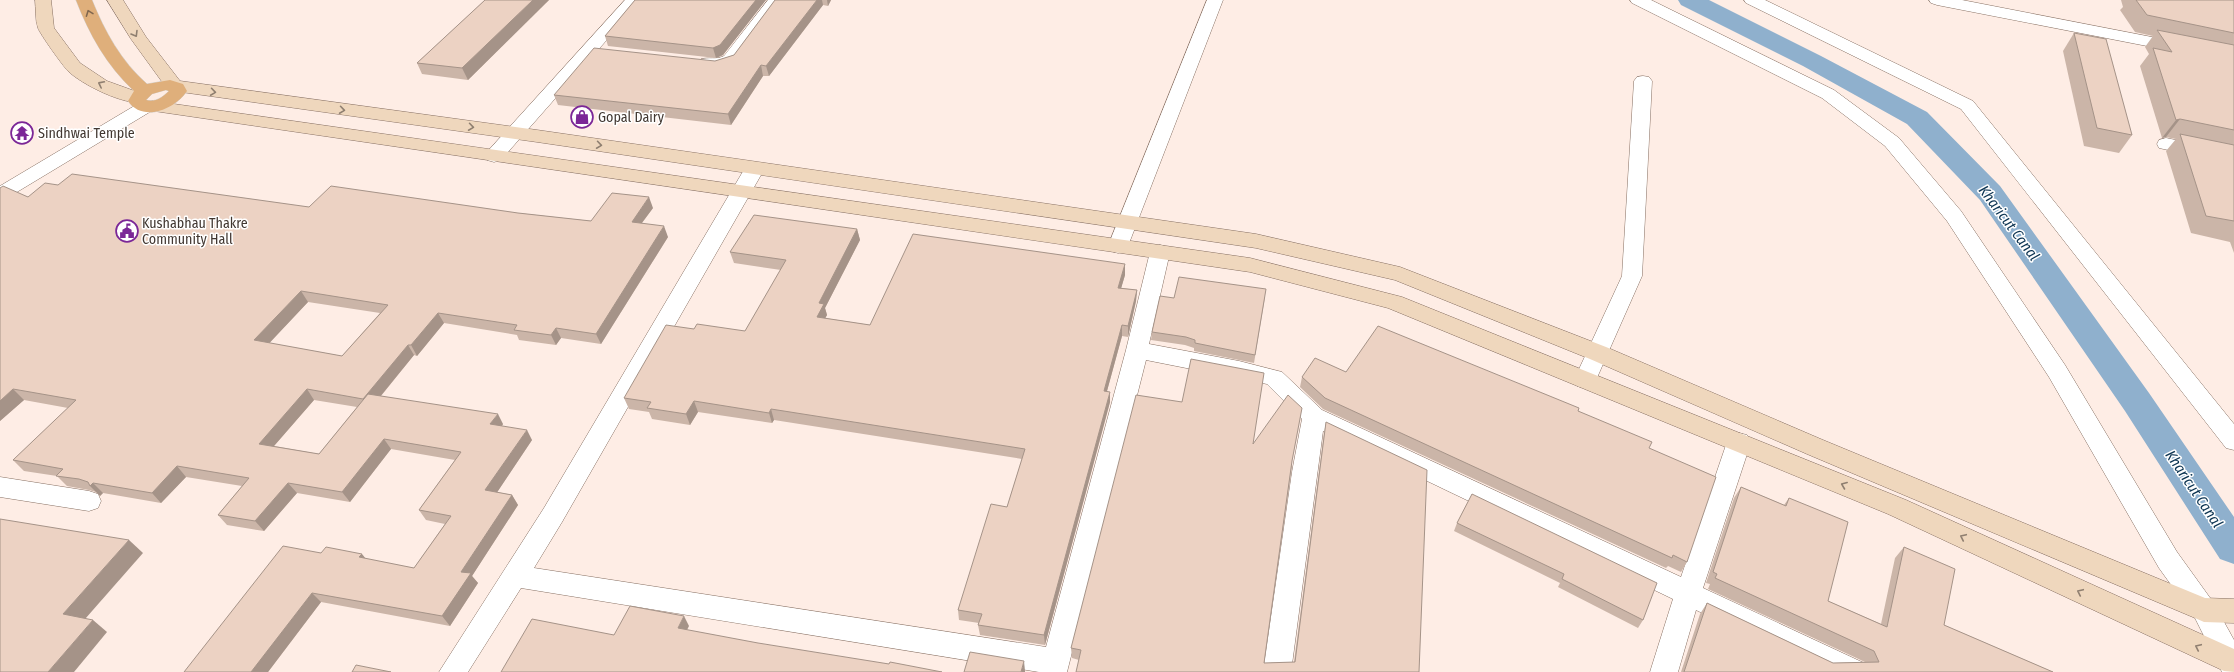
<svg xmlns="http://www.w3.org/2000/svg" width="2234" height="672" viewBox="0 0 2234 672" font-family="'Fira Sans Condensed',sans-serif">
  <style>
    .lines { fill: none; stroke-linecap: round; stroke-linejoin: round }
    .canal { fill: #8fb0cd; fill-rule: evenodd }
    .minor-casing { stroke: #877063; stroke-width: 1 }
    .tertiary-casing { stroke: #877063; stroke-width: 1 }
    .secondary-casing { stroke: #877063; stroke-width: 1 }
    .primary-casing { stroke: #d5d3d2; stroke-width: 1 }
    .minor { fill: #fff; fill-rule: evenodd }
    .tertiary { fill: #fff; fill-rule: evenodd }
    .secondary { fill: #efd7bd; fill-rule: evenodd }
    .primary { fill: #dfaf7b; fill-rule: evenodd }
    .wall { fill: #cbb5a8; fill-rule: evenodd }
    .shaded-wall { fill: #a59388 }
    .building { fill: #ecd2c3; stroke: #a59388; fill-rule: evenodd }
    .oneway { stroke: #80674f }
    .oneway2 { stroke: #8f7f70 }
    .labels { text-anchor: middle; stroke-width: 3; stroke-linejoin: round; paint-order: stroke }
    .poi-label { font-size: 14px; fill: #413731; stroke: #fff; text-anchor: start }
    .water-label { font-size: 15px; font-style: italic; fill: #0b3351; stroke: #fff }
  </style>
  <rect width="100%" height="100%" fill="#feede5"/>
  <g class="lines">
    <!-- canal -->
    <path class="canal" d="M 1678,0 L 1709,0 L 1821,56 L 1927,112 L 2000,186 L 2149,393 L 2234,517 L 2234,564 L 2220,559 L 2125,411 L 1980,200 L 1907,124 L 1803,66 L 1681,5 Z"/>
    <!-- minor casing -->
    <g class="minor-casing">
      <g id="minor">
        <path d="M 625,0 L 642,0 L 501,160 L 494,162 L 487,160 L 485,156 L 487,152 Z"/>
        <path d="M 768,0 L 784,0 L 736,64 L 718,70 L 701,67 L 698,63 L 701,59 C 709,57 716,60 724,56 Z"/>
        <path d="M 1207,0 L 1223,0 L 1128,246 L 1125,251 L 1118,253 L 1111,251 L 1108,246 Z"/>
        <path d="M 1929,0 L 1962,0 L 2234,53 L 2234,63 L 1937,5 L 1931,3 Z"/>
        <path d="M 1643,76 L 1649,77 L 1652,81 L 1642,276 L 1596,380 L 1593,386 L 1585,388 L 1577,386 L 1574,380 L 1622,276 L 1634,81 L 1637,77 Z"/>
        <path d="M 147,101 L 153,102 L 156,106 L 153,110 L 7,198 L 0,200 L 0,186 L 141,102 Z"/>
        <path d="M 2166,138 L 2234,152 L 2234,164 L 2159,148 L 2157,144 L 2159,140 Z"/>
        <path d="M 755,162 L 762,164 L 765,168 L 562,522 L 534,568 L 1046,647 L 1126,350 L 1150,252 L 1153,247 L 1160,245 L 1167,247 L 1170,252 L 1149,344 L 1239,361 L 1282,372 L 1322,410 L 1681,577 L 1727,442 L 1731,435 L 1739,433 L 1747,435 L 1751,442 L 1703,588 L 1864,663 L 1868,672 L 1825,672 L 1696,610 L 1678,672 L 1650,672 L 1673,599 L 1323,431 L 1291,672 L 1263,672 L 1292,472 L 1302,419 L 1267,384 L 1146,360 L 1067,672 L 1039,672 L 521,588 L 468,672 L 439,672 L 544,508 L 745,168 L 748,164 Z"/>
        <path d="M 0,477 L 89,491 L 98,494 L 101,501 L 98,508 L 89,511 L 0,497 Z"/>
      </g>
    </g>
    <!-- tertiary casing -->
    <g class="tertiary-casing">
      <g id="tertiary">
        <path d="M 1630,0 L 1651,0 L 1834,90 L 1899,138 L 1961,211 L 2065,365 L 2177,552 L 2213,602 L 2234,640 L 2234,672 L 2222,672 L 2195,618 L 2159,568 L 2049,377 L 1947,221 L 1885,146 L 1822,98 L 1632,3 Z"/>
        <path d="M 1744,0 L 1765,0 L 1973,101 L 2234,424 L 2234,450 L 2226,448 L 1961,109 L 1746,3 Z"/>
      </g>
    </g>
    <!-- secondary casing -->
    <g class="secondary-casing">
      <g id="secondary">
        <path d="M 35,0 L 51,0 L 54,28 L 80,63 L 107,81 L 143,94 L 146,98 L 143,102 C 125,106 81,84 68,71 C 63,66 40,34 38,28 C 35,20 36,8 35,0 Z"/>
        <path d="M 107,0 L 123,0 L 146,37 L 180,81 L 537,130 L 1256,234 L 1400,267 L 1606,347 L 1823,440 L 2205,598 L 2234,599 L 2234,623 L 2204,622 L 2195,618 L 1807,454 L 1590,359 L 1395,280 L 1256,248 L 537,142 L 174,91 L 168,90 L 131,39 Z"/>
        <path d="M 153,101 L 1250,258 L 1402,297 L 1906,500 L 2234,649 L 2234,672 L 2224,671 L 1888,514 L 1388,308 L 1250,272 L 147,110 L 144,106 L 147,102 Z"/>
      </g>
    </g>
    <!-- primary casing -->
    <g class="primary-casing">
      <path id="primary" d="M 76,0 L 92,0 C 105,32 121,61 147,84 L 170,80 L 183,84 L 187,91 C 175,109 143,123 128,101 L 134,91 C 107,66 89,34 76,0 ZM 166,90 L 169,91 C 163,97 155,103 146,100 L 152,94 Z"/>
    </g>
    <!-- minor -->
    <use href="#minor" class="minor"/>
    <!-- tertiary -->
    <use href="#tertiary" class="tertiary"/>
    <!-- secondary -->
    <use href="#secondary" class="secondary"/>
    <!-- primary -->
    <use href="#primary" class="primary"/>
  </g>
  <!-- wall -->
  <g class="wall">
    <path d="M 485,0 L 549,0 L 468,80 L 422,74 L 417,63 Z"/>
    <path d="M 635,0 L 766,0 L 723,55 L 716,58 L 608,46 L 605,36 Z"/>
    <path d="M 775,0 L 831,0 L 828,6 L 823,5 L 769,76 L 763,76 L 731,125 L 558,105 L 554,95 L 715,61 L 734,55 Z"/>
    <path d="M 2121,0 L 2234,0 L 2234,253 L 2230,242 L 2191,233 L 2166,151 L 2176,139 L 2166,137 L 2162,138 L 2140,66 L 2149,54 L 2145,47 L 2153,36 L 2135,32 L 2120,10 L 2123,7 Z"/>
    <path d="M 2074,33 L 2132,135 L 2119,153 L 2084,146 L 2063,51 Z"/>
    <path d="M 58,185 L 309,207 L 518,213 L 591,221 L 653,208 L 642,223 L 668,237 L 601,344 L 561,338 L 556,345 L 519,340 L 517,335 L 444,323 L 417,356 L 414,355 L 381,396 L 503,424 L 502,426 L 532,440 L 497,492 L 512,495 L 518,505 L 472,576 L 478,583 L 450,626 L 321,602 L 268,672 L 184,672 L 321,553 L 366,559 L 414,568 L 445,524 L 426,520 L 419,510 L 455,460 L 391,449 L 350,502 L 297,493 L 264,531 L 227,525 L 218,515 L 242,486 L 186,477 L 161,503 L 103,493 L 100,496 L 96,492 L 89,490 L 67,486 L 57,476 L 24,471 L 13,460 L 68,408 L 24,400 L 0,421 L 0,188 L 28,197 ZM 308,302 L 380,313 L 342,356 L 269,343 ZM 314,400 L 357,407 L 319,454 L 274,446 Z"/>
    <path d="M 857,229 L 860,240 L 825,308 L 827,315 L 825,318 L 870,325 L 1125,264 L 1125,275 L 1121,288 L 1137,290 L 1136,301 L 1128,337 L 1122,336 L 1107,391 L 1110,402 L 1045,645 L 980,635 L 978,625 L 979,623 L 959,620 L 958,610 L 1007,507 L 1022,459 L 774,420 L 772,423 L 698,412 L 690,425 L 652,419 L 649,412 L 629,409 L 624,398 L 694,329 L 745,331 L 781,270 L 734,263 L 730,252 Z"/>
    <path d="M 1265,297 L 1254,363 L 1194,351 L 1194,348 L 1185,345 L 1151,340 L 1152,332 L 1174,298 Z"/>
    <path d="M 1346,372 L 1578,411 L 1649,448 L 1687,562 L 1681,572 L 1668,566 L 1666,568 L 1323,409 L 1300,387 L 1302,377 Z"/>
    <path d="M 1326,422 L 1419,672 L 1079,660 L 1072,658 L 1071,648 L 1254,444 L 1292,466 L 1264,663 L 1294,662 L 1324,433 Z"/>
    <path d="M 1741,487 L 1784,505 L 1789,498 L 1828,601 L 1881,624 L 1895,558 L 1904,547 L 1944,625 L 2053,672 L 1681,672 L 1700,614 L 1707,603 L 1833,663 L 1865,662 L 1708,589 L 1710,584 L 1706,583 L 1734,498 Z"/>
    <path d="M 1472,494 L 1643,620 L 1638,628 L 1558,587 L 1560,583 L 1454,531 L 1457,523 Z"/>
  </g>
  <!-- shaded-wall -->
  <g class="shaded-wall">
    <path d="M 533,0 L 549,0 L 468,80 L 462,68 Z"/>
    <path d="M 756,0 L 766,0 L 723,55 L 716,58 L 713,48 Z"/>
    <path d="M 817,0 L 822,0 L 823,5 L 769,76 L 766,66 Z"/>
    <path d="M 827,0 L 831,0 L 828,6 Z"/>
    <path d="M 761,65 L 763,76 L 731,125 L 728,114 Z"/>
    <path d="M 2180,119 L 2166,137 L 2162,138 L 2176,120 Z"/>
    <path d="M 649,197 L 653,208 L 635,232 L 632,222 Z"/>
    <path d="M 664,226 L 668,237 L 601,344 L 596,334 Z"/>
    <path d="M 857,229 L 860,240 L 825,308 L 827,315 L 820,328 L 817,317 L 819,303 Z"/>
    <path d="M 1125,264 L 1125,275 L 1118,299 L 1118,288 Z"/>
    <path d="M 1137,290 L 1136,301 L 1128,337 L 1128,326 Z"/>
    <path d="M 301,291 L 308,302 L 262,351 L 254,340 Z"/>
    <path d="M 438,313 L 444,323 L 417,356 L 411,345 Z"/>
    <path d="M 1122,325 L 1122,336 L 1104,402 L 1104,391 Z"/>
    <path d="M 556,328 L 561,338 L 556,345 L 551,335 Z"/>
    <path d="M 408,345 L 414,355 L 370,409 L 363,399 Z"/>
    <path d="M 13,389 L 24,400 L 0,421 L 0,401 Z"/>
    <path d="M 307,389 L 314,400 L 267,454 L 259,444 Z"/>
    <path d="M 1110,392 L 1110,402 L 1045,645 L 1044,635 Z"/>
    <path d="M 694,401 L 698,412 L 690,425 L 686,414 Z"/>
    <path d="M 771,409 L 774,420 L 772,423 L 769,413 Z"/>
    <path d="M 498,414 L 503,424 L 496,434 L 490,424 Z"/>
    <path d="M 527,430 L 532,440 L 492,500 L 485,490 Z"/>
    <path d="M 384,439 L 391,449 L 350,502 L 342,492 Z"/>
    <path d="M 177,466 L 186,477 L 161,503 L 152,493 Z"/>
    <path d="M 93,483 L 103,493 L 100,496 L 90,486 Z"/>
    <path d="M 288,483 L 297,493 L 264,531 L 255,521 Z"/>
    <path d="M 512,495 L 518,505 L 472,576 L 478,583 L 450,626 L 442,616 L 461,572 Z"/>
    <path d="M 129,540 L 143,553 L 78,627 L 63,614 Z"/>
    <path d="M 362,554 L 370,564 L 359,557 Z"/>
    <path d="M 312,593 L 321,602 L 268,672 L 251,672 Z"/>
    <path d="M 684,616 L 689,626 L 683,638 L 678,628 Z"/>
    <path d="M 93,620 L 107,632 L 74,672 L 48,672 Z"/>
    <path d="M 1024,661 L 1025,671 L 1025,672 L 1021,672 Z"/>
  </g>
  <!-- building -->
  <g class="building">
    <path d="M 485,0 L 533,0 L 462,68 L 417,63 Z"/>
    <path d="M 635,0 L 756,0 L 720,45 L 713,48 L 605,36 Z"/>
    <path d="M 775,0 L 817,0 L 766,66 L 761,65 L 728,114 L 554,95 L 594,48 L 715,61 L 734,55 Z"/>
    <path d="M 2136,0 L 2234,0 L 2234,33 L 2147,15 Z"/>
    <path d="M 2157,30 L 2234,45 L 2234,130 L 2180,119 L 2176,120 L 2153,48 L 2172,52 Z"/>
    <path d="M 2074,33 L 2106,39 L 2132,135 L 2097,128 Z"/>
    <path d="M 2180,134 L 2234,145 L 2234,221 L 2206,216 Z"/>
    <path d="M 72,174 L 309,207 L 331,186 L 518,213 L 591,221 L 612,193 L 649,197 L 632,222 L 664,226 L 596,334 L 556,328 L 551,335 L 514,330 L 517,325 L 438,313 L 411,345 L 408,345 L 363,399 L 307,389 L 259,444 L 319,454 L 368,394 L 498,414 L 490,424 L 527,430 L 485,490 L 512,495 L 461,572 L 471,573 L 442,616 L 312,593 L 251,672 L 184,672 L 283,546 L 321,553 L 326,547 L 362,554 L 359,557 L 414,568 L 451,516 L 419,510 L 461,452 L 384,439 L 342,492 L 288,483 L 255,521 L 218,515 L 249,478 L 177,466 L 152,493 L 93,483 L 90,486 L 88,482 L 79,479 L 56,476 L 63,469 L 13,460 L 76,400 L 13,389 L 0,401 L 0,188 L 3,186 L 28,197 L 45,183 L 58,185 ZM 301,291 L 388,305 L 342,356 L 254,340 Z"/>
    <path d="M 754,215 L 857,229 L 819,303 L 824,304 L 817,317 L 870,325 L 913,234 L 1125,264 L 1118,288 L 1137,290 L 1128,326 L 1122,325 L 1104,391 L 1110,392 L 1044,635 L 978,625 L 982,614 L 958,610 L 991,504 L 1007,507 L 1025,449 L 771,409 L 769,413 L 694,401 L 686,414 L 647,408 L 651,402 L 624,398 L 666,325 L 694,329 L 697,324 L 745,331 L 786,260 L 730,252 Z"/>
    <path d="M 1179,277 L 1266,289 L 1255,355 L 1195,343 L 1195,340 L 1186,337 L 1152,332 L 1160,296 L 1174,298 Z"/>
    <path d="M 1378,326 L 1579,408 L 1578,411 L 1652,442 L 1649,448 L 1716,477 L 1687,562 L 1673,555 L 1672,558 L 1325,398 L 1302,377 L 1315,358 L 1346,372 Z"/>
    <path d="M 1191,359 L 1264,373 L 1253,444 L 1288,395 L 1302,408 L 1292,461 L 1264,663 L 1295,662 L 1326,422 L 1427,470 L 1419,672 L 1076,672 L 1081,650 L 1071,648 L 1136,395 L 1182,402 Z"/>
    <path d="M 1741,487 L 1786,506 L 1789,498 L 1848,522 L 1828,601 L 1887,627 L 1904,547 L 1955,569 L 1944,625 L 2053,672 L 1684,672 L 1707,603 L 1833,663 L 1879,662 L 1874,651 L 1715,578 L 1717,574 L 1713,572 Z"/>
    <path d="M 1472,494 L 1657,583 L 1643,620 L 1562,579 L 1564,574 L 1457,523 Z"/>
    <path d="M 0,519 L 129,540 L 63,614 L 93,620 L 48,672 L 0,672 Z"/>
    <path d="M 630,606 L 684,616 L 678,628 L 758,643 L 889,664 L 890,662 L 942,672 L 501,672 L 532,619 L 614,635 Z"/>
    <path d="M 970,652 L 1024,661 L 1021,672 L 964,672 Z"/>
    <path d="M 356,665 L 391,672 L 352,672 Z"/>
  </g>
  <!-- one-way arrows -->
  <defs><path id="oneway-chevron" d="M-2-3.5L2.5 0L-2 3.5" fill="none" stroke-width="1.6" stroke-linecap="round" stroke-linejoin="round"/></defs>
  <use class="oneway" href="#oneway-chevron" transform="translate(89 13) rotate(-111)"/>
  <g class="oneway2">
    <use href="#oneway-chevron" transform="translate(135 34) rotate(59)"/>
    <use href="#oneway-chevron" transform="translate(101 84) rotate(-153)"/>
    <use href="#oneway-chevron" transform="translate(213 92) rotate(8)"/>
    <use href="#oneway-chevron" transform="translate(342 110) rotate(8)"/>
    <use href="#oneway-chevron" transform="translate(471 127) rotate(8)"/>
    <use href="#oneway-chevron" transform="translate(599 145) rotate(8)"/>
    <use href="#oneway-chevron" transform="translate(1844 485) rotate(-158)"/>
    <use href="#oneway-chevron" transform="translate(1963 537) rotate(-155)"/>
    <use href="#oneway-chevron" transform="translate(2080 592) rotate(-155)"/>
    <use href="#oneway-chevron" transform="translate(2198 647) rotate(-155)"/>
  </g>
  <!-- icons -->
  <defs>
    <g id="shop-ring" transform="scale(1.15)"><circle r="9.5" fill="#fff" stroke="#7b2797" stroke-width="1.5"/><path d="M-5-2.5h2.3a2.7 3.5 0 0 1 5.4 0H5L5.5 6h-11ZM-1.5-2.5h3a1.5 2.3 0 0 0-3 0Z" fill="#7b2797"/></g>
    <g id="temple-ring" transform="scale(1.15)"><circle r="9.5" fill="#fff" stroke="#7b2797" stroke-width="1.5"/><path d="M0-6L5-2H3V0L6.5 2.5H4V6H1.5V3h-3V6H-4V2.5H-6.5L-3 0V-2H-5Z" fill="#7b2797"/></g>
    <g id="civic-ring" transform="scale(1.15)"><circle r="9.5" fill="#fff" stroke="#7b2797" stroke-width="1.5"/><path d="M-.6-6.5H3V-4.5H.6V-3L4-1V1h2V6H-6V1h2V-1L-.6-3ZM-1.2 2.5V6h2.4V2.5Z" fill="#7b2797"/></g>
  </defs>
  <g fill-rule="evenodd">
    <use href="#shop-ring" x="582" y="117"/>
    <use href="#temple-ring" x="22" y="133"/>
    <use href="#civic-ring" x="127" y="231"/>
  </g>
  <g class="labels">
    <!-- poi labels -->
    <g class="poi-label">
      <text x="598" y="122">Gopal Dairy</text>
      <text x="38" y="138">Sindhwai Temple</text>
      <text x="142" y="228">Kushabhau Thakre<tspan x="142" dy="16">Community Hall</tspan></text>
    </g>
    <!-- water labels -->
    <g class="water-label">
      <text transform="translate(2009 223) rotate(53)" y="5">Kharicut Canal</text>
      <text transform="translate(2194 489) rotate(56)" y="5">Kharicut Canal</text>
    </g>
  </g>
</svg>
